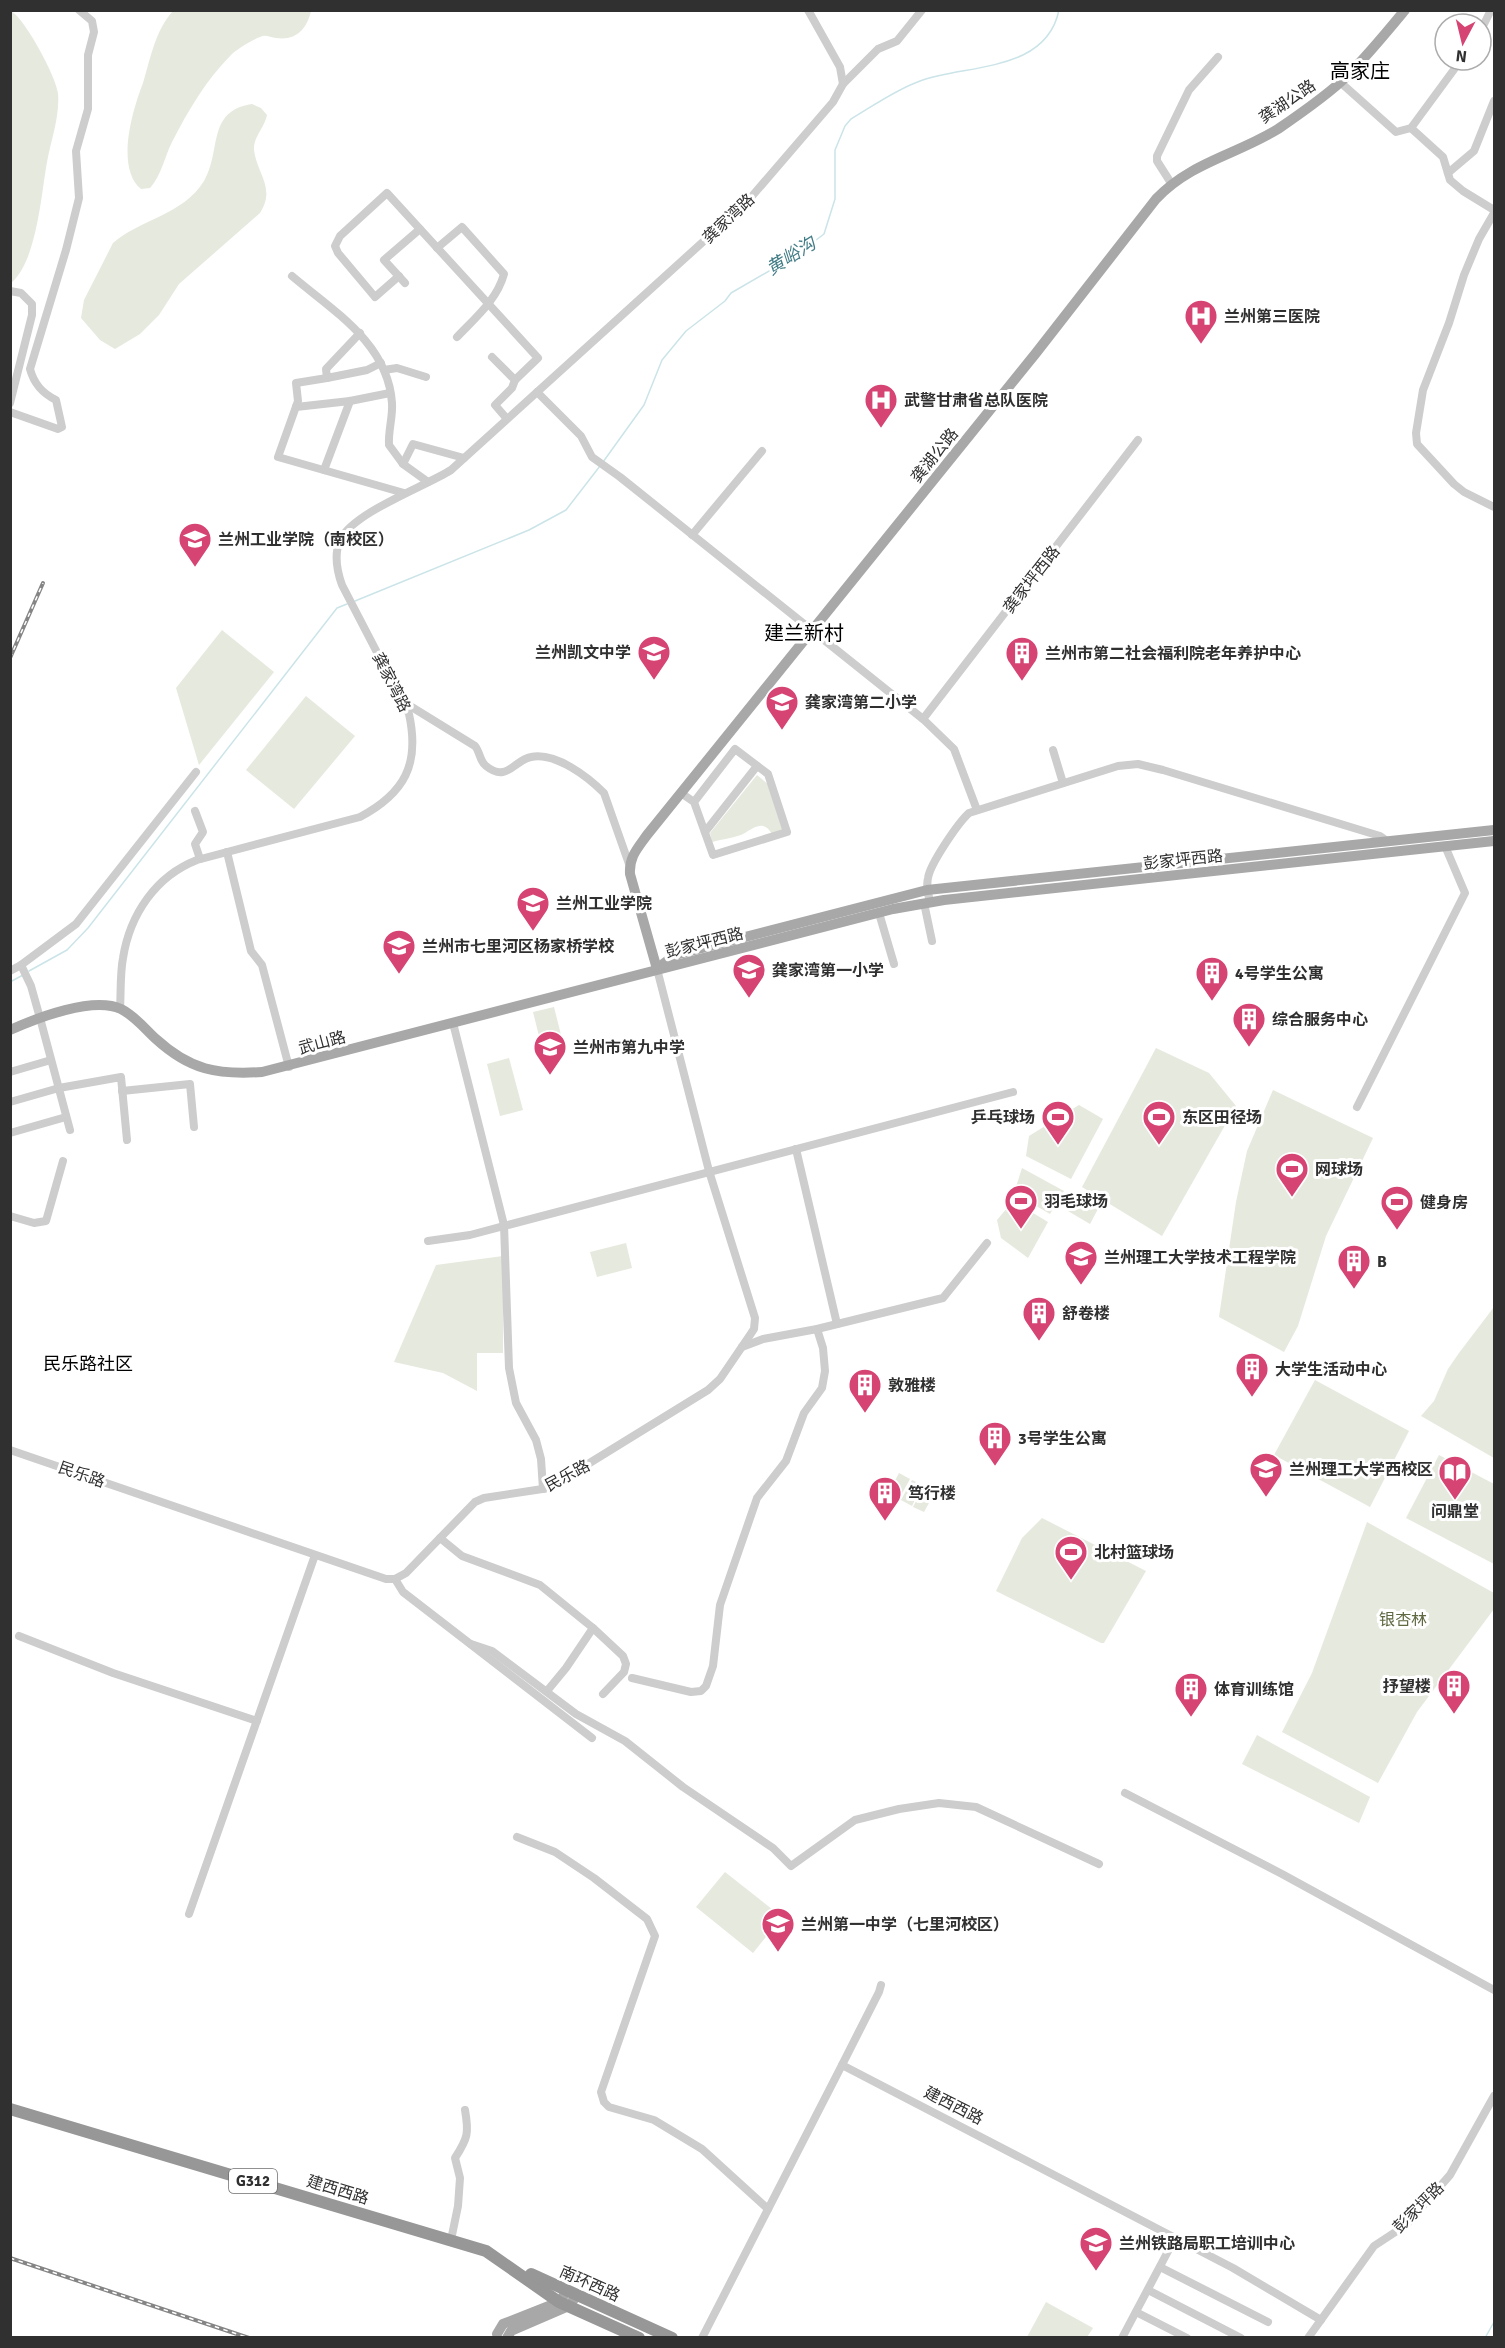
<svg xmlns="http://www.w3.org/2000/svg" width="1505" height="2348" viewBox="0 0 1505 2348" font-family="Signika,'Noto Sans SC',sans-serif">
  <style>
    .green { fill: #e6e9dd }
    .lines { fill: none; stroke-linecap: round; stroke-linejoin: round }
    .stream { stroke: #cbe4e8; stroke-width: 1.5 }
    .minor { stroke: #cdcdcd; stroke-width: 8 }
    .major { stroke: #a8a8a8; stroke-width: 10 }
    .highway { stroke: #979797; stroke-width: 12 }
    .rail-casing { stroke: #858585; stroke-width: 4 }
    .rail { stroke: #fff; stroke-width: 1.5; stroke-dasharray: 4.5; stroke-linecap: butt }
    .labels { text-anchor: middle; stroke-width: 6; stroke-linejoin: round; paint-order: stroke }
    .shield { fill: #fff; stroke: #6e6e6e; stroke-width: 1.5 }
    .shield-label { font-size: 15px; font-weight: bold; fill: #303030 }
    .street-label { font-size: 16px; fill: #303030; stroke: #fff }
    .poi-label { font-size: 16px; font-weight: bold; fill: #303030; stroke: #fff; text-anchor: start }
    .park-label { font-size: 16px; fill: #5e6841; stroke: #fff }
    .water-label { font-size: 18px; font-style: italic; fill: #427c86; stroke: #fff }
    .neighbourhood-label { font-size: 18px; fill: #000; stroke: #fff }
    .quarter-label { font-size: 20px; fill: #000; stroke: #fff }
  </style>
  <rect width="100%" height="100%" fill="#fff"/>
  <!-- green -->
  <g class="green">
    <path d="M 11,11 C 25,19 56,76 58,93 C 60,116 51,140 47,162 C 41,195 37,261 11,283 Z"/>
    <path d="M 173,11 L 311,11 C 307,29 296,41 276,38 C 272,38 266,35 263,36 C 257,37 235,50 231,55 C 206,80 188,111 172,142 C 164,158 162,174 150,188 L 141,189 C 115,167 133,109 143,83 C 151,57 155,31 173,11 Z"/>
    <path d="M 252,104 L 261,108 L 267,115 C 265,127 253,137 254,150 C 257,174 276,188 260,213 L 179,284 L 159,315 L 140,334 L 115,349 L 100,340 L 81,318 L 84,300 L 113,243 C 141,219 183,215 204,181 C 222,151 206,111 252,104 Z"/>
    <path d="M 222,630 L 274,672 L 199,765 L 176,688 Z"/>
    <path d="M 306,696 L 355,736 L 294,809 L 246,770 Z"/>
    <path d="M 757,775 L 769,785 L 784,830 L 772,834 C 764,820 755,827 745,833 C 736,838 722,839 712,842 L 710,833 Z"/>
    <path d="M 554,1007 L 564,1047 L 543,1052 L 533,1012 Z"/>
    <path d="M 1156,1048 L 1209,1073 L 1236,1106 L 1162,1236 L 1082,1187 Z"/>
    <path d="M 509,1058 L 523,1110 L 500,1116 L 487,1064 Z"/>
    <path d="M 1273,1090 L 1373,1138 L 1326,1236 L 1298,1326 L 1284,1352 L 1219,1317 L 1236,1202 L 1247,1151 Z"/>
    <path d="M 1079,1105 L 1103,1119 L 1071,1179 L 1026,1156 L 1029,1136 Z"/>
    <path d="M 1022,1168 L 1064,1191 L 1050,1214 L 1014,1193 Z"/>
    <path d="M 1077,1197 L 1098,1209 L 1090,1224 L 1068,1211 Z"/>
    <path d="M 1013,1201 L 1048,1222 L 1028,1258 L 1001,1238 L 997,1220 Z"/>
    <path d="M 626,1243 L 632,1268 L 597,1277 L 590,1252 Z"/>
    <path d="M 503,1256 L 503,1353 L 477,1353 L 477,1391 L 443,1373 L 394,1362 L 436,1265 Z"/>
    <path d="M 1494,1307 L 1494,1458 L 1421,1416 L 1434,1401 L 1448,1369 L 1459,1353 Z"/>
    <path d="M 1315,1380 L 1409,1431 L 1370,1507 L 1274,1455 Z"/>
    <path d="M 1439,1455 L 1494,1484 L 1494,1564 L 1406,1518 Z"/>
    <path d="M 899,1473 L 910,1479 L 899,1499 L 888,1494 Z"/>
    <path d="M 912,1480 L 922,1485 L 912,1506 L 901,1500 Z"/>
    <path d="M 924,1486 L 935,1492 L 924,1512 L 913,1507 Z"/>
    <path d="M 1042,1518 L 1146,1571 L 1104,1643 L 1101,1643 L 996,1591 L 1022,1538 Z"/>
    <path d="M 1367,1522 L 1494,1593 L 1494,1609 L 1417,1712 L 1378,1783 L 1282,1732 L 1312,1673 Z"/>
    <path d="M 1257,1735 L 1370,1797 L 1359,1823 L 1242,1764 Z"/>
    <path d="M 725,1872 L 782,1917 L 753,1953 L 696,1907 Z"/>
    <path d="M 1046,2302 L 1093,2328 L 1087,2337 L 1027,2337 Z"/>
  </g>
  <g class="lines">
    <!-- stream -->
    <g class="stream">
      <path d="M 603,462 L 644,405 L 662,360 L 686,331 L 725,301 L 731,293 L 795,256 L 824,234 L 835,199 L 835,150 L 845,126 L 851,119 C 873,106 895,90 920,81 C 966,64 1046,73 1059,10"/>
      <path d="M 355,601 L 529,530 L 566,510 L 600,466"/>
      <path d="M 29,971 L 67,950 L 88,928 L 337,608 L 347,604"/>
      <path d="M 10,982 L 23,975"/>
      <path d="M 1485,2338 L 1494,2322"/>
    </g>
    <!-- minor -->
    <g class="minor">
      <path d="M 1481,30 L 1491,10"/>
      <path d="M 1340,82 L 1396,132 L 1411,128 L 1461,60"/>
      <path d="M 843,84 L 878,49 L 897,41 L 922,10"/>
      <path d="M 1411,128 L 1443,157 L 1450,180 L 1463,191 L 1494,210"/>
      <path d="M 1448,173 L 1474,151 L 1494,101"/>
      <path d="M 1171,183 L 1157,161 L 1157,156 L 1189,90 L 1218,57"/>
      <path d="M 1494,213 L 1479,239 L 1464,275 L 1449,323 L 1423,390 L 1416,433 L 1417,444 L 1454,484 L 1464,492 L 1494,507"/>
      <path d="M 437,248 L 462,227 L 504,274 C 497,300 475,318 457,337"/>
      <path d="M 292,276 C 333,311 388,343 392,403 C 393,417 388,431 389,445 L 403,464 L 428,482"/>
      <path d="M 399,276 L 375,297 L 338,253 L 335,246 L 340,236 L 387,193 L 538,358 L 515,380"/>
      <path d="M 405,283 L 384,260 L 420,229"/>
      <path d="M 10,291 L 21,293 L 32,304 L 32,315 L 10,403"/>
      <path d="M 360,333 L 326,369 L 327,378 L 367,370 L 381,363"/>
      <path d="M 492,357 L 515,380 L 512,388 L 495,405 L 507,419"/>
      <path d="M 384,370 L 397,368 L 426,377"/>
      <path d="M 327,378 L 296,383 L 298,401 L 278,457 L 404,493"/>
      <path d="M 537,392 L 581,436 L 592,457 L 620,477 L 923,719 L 954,749 L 977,810"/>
      <path d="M 296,407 L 350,401 L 390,393"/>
      <path d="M 10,412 L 58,429 L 62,427 L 56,400 C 42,393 34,384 30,369 L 66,250 L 79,198 L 76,151 L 88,109 L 88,55 L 94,32 L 92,21 L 79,10"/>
      <path d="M 403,464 L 413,444 L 464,458"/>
      <path d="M 324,470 L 350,401"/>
      <path d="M 692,535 L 762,451"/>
      <path d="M 402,701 L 475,746 C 480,752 480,762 486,766 C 507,783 514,760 531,757 C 556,752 588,777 604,793 L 629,864"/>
      <path d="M 923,719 L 1138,440"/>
      <path d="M 1053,750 L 1063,783"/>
      <path d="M 681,793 L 694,802 L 713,855 L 787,832 L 768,774 L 735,749 L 694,802"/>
      <path d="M 195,811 L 203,832 L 195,844 L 200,859"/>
      <path d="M 705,832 L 757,766"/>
      <path d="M 227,852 L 251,951 L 262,965 L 289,1067"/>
      <path d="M 930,902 C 928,894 926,887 928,878 C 930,864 958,823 969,813 L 1118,766 L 1138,764 L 1163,770 L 1380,836 L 1387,841"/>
      <path d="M 924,903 L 932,941"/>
      <path d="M 879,913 L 894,964"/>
      <path d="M 10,971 L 21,965"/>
      <path d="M 120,1009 C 121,992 120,974 123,958 C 130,914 156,876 197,860 L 360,817 C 405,793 420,764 409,714 L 342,585 C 337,571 334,554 340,540 C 354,512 424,487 451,470 L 747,202 L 833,102 L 843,84 L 840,67 L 808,10"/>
      <path d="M 453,1023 L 504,1225 L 509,1368 L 516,1403 L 536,1440 L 541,1459 L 543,1489"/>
      <path d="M 10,1072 L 51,1060"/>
      <path d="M 122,1091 L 190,1084 L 194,1127"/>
      <path d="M 10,1102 L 59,1088 L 121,1077 L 127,1140"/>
      <path d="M 1357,1107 L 1465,893 L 1445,846"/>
      <path d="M 70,1130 L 40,1018 L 31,986 L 21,965 L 76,924 L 196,772"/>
      <path d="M 10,1133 L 66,1117"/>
      <path d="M 796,1149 L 837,1324"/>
      <path d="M 10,1216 L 34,1223 L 46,1221 L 63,1161"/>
      <path d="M 428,1241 L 470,1235 L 1013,1092"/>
      <path d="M 742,1347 L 763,1339 L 817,1329 L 943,1298 L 987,1243"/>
      <path d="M 10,1450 L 386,1579 L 395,1579 L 406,1573 L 475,1502 L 484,1498 L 549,1488 L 708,1390 L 720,1379 L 750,1335 L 754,1329 L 755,1318 L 709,1171 L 657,969"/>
      <path d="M 440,1538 L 462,1556 L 540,1585 L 593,1628 L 623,1656 L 626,1664 L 624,1672 L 603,1694"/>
      <path d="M 395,1579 L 403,1592 L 592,1738"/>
      <path d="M 19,1636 L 113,1673 L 257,1721"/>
      <path d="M 471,1644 L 492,1651 L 576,1714 L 625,1741 L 683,1787 L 773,1848 L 791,1866 L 855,1820 L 899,1809 L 939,1803 L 976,1807 L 1099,1864"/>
      <path d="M 632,1678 L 691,1692 L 701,1691 L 706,1686 L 713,1666 L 720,1605 L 757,1498 L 786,1461 L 804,1413 L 822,1388 L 825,1371 L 823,1348 L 817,1329"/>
      <path d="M 547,1691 L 566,1668 L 593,1628"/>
      <path d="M 1125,1793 L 1282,1874 L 1494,1990"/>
      <path d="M 517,1837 L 555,1852 L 594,1878 L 647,1919 L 655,1936 L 601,2092 L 604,2102 L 609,2107 L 654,2120 L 702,2149 L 768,2209"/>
      <path d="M 189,1914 L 315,1555"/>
      <path d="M 842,2065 L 879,1992 L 881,1985"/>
      <path d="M 451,2240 L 458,2206 L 460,2178 L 455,2158 C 468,2138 469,2133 465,2110"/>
      <path d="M 1160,2267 L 1268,2322"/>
      <path d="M 1148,2290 L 1241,2338"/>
      <path d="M 1136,2312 L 1187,2338"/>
      <path d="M 702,2338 L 842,2065 L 1233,2268 L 1321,2320"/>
      <path d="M 1122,2338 L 1175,2238"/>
      <path d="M 1308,2338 L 1374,2246 L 1406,2225 L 1450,2175 L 1494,2096"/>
    </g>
    <!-- major -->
    <g class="major">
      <path d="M 659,967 L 675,955 L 927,890 L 1494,830"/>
      <path d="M 657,969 L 630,874 C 629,857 637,849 647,835 L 1036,353 L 1156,199 C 1191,162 1236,155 1278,129 C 1300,114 1329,94 1347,76 C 1368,55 1386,33 1405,10"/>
      <path d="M 10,1030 C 37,1018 93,996 121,1009 C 135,1016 145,1029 156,1039 C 190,1070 217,1075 262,1072 L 893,909 L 944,900 L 1494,841"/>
      <path d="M 497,2334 L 503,2324 L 559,2302 L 567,2291"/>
      <path d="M 507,2338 L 511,2331 L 569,2306 L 577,2295"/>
    </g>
    <!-- highway -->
    <g class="highway">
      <path d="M 10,2109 L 486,2251 L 559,2302 L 639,2338"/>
      <path d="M 531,2274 L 672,2338"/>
    </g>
    <!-- rail casing -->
    <g class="rail-casing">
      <g id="rail">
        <path d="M 10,658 L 43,583"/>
        <path d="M 10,2258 L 249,2338"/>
      </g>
    </g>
    <!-- rail -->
    <use href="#rail" class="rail"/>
  </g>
  <!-- icons -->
  <defs>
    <g id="hospital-pin" transform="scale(1.725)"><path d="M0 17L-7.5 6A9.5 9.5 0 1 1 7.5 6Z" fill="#d64474" stroke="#fff"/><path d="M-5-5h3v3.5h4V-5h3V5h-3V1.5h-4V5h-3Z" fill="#fff"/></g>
    <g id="university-pin" transform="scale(1.725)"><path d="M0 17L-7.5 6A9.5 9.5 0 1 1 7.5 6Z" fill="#d64474" stroke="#fff"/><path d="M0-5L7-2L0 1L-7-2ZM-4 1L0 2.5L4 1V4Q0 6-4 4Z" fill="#fff"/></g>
    <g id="school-pin" transform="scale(1.725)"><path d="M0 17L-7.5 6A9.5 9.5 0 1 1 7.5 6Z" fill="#d64474" stroke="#fff"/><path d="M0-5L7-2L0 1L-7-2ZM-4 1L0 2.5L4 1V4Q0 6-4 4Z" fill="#fff"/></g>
    <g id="building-pin" transform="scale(1.725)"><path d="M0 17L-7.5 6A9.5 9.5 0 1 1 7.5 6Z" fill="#d64474" stroke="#fff"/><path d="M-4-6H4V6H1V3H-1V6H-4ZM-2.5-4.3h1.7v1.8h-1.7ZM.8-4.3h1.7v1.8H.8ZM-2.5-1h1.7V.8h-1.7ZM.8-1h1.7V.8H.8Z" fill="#fff"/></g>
    <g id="stadium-pin" transform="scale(1.725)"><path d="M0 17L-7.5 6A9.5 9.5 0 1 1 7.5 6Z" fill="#d64474" stroke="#fff"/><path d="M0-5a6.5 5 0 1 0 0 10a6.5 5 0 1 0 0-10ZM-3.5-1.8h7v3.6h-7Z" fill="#fff"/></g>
    <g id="library-pin" transform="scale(1.725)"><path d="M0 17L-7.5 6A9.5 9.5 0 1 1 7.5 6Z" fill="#d64474" stroke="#fff"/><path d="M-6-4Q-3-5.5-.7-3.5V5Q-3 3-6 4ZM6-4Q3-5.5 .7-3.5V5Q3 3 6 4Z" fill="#fff"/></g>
  </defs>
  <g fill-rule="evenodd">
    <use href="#hospital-pin" x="1201" y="316"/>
    <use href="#hospital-pin" x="881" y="400"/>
    <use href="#university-pin" x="195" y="539"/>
    <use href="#school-pin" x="654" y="652"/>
    <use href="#building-pin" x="1022" y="653"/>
    <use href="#school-pin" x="782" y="702"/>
    <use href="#school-pin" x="533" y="903"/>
    <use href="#school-pin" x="399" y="946"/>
    <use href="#school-pin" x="749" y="970"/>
    <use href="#building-pin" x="1212" y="973"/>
    <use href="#building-pin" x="1249" y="1019"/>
    <use href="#school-pin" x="550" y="1047"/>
    <use href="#stadium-pin" x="1058" y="1117"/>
    <use href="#stadium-pin" x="1159" y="1117"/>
    <use href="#stadium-pin" x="1292" y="1169"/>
    <use href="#stadium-pin" x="1021" y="1201"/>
    <use href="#stadium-pin" x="1397" y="1202"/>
    <use href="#university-pin" x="1081" y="1257"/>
    <use href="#building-pin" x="1354" y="1261"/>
    <use href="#building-pin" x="1039" y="1313"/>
    <use href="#building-pin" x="1252" y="1369"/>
    <use href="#building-pin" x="865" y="1385"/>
    <use href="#building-pin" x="995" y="1438"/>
    <use href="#university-pin" x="1266" y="1469"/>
    <use href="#library-pin" x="1455" y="1472"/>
    <use href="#building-pin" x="885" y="1493"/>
    <use href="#stadium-pin" x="1071" y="1552"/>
    <use href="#building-pin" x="1454" y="1686"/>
    <use href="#building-pin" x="1191" y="1689"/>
    <use href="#school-pin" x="778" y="1924"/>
    <use href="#university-pin" x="1096" y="2243"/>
  </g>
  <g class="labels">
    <!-- shield labels -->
    <rect class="shield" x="229" y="2169" width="48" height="24" rx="4.5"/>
    <g class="shield-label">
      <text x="253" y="2186">G312</text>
    </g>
    <!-- street labels -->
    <g class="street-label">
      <text transform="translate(1287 101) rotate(-34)" y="6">龚湖公路</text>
      <text transform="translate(728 218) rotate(-43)" y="6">龚家湾路</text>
      <text transform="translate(934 455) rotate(-51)" y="6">龚湖公路</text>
      <text transform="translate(1031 579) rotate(-52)" y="6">龚家坪西路</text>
      <text transform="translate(392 682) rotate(63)" y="6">龚家湾路</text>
      <text transform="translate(1183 859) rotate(-6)" y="6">彭家坪西路</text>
      <text transform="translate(704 942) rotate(-14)" y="6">彭家坪西路</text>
      <text transform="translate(322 1042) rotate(-15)" y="6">武山路</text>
      <text transform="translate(82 1474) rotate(19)" y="6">民乐路</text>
      <text transform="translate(567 1475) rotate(-28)" y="6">民乐路</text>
      <text transform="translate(954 2105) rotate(27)" y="6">建西西路</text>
      <text transform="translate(338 2189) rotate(17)" y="6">建西西路</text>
      <text transform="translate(1418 2207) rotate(-45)" y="6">彭家坪路</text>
      <text transform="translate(590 2283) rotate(24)" y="6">南环西路</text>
    </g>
    <!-- poi labels -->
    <g class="poi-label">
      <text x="1224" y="322">兰州第三医院</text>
      <text x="904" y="406">武警甘肃省总队医院</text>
      <text x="218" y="545">兰州工业学院（南校区）</text>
      <text x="631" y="658" text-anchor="end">兰州凯文中学</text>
      <text x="1045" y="659">兰州市第二社会福利院老年养护中心</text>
      <text x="805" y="708">龚家湾第二小学</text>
      <text x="556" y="909">兰州工业学院</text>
      <text x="422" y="952">兰州市七里河区杨家桥学校</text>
      <text x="772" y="976">龚家湾第一小学</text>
      <text x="1235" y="979">4号学生公寓</text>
      <text x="1272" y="1025">综合服务中心</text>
      <text x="573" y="1053">兰州市第九中学</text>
      <text x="1035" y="1123" text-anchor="end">乒乓球场</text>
      <text x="1182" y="1123">东区田径场</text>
      <text x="1315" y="1175">网球场</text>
      <text x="1044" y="1207">羽毛球场</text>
      <text x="1420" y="1208">健身房</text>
      <text x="1104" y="1263">兰州理工大学技术工程学院</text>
      <text x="1377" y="1267">B</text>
      <text x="1062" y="1319">舒卷楼</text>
      <text x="1275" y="1375">大学生活动中心</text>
      <text x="888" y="1391">敦雅楼</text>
      <text x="1018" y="1444">3号学生公寓</text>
      <text x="1289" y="1475">兰州理工大学西校区</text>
      <text x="908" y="1499">笃行楼</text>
      <text x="1455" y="1517" text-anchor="middle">问鼎堂</text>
      <text x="1094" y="1558">北村篮球场</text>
      <text x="1431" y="1692" text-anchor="end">抒望楼</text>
      <text x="1214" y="1695">体育训练馆</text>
      <text x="801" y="1930">兰州第一中学（七里河校区）</text>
      <text x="1119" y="2249">兰州铁路局职工培训中心</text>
    </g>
    <!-- park labels -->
    <g class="park-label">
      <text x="1403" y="1625">银杏林</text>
    </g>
    <!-- water labels -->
    <g class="water-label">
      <text transform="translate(791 256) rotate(-32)" y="6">黄峪沟</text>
    </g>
    <!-- neighbourhood labels -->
    <g class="neighbourhood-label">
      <text x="88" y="1370">民乐路社区</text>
    </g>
    <!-- quarter labels -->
    <g class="quarter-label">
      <text x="1360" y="78">高家庄</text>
      <text x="804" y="640">建兰新村</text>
    </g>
  </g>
  <!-- border -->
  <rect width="1505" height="2348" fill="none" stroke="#303030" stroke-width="24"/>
  <!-- north arrow -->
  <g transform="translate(1463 42) rotate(187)"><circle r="28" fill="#ffffff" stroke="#acacac" stroke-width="1.5"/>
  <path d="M0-4.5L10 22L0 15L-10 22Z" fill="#d64474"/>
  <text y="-9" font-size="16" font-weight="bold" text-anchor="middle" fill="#303030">N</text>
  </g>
</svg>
